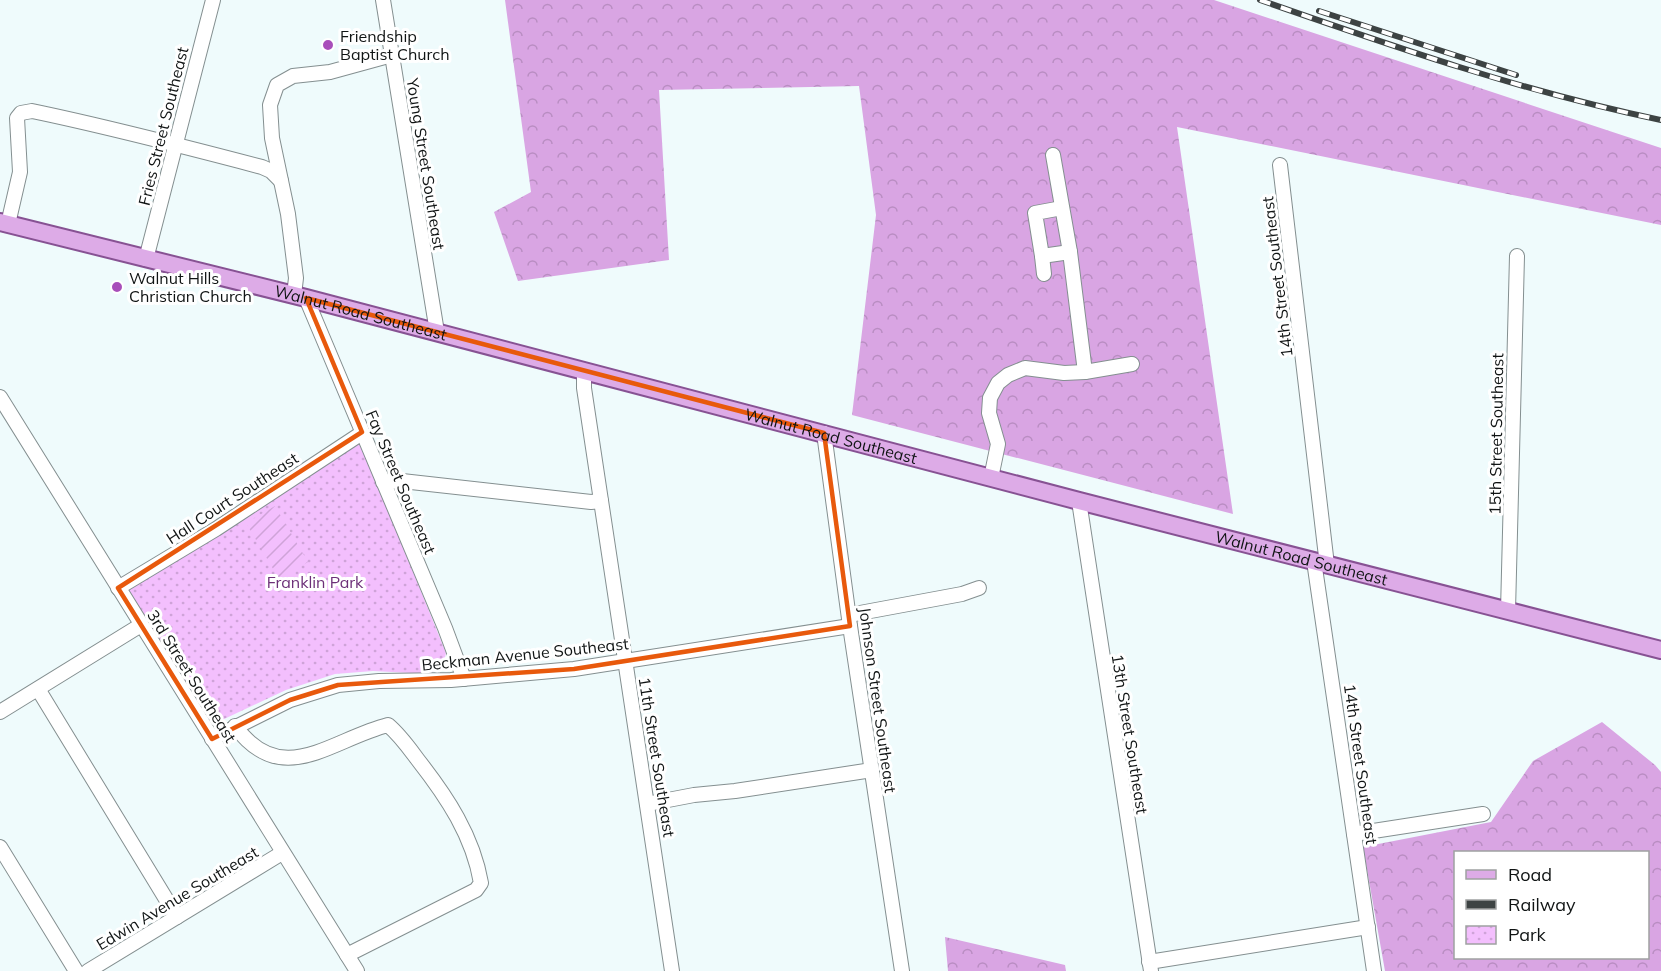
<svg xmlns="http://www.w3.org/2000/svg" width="1661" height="971" viewBox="0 0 1661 971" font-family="Mulish,sans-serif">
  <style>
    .forest { fill: url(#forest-crowns); fill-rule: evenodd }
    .park { fill: url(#park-dots) }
    .garden { fill: url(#garden-furrows) }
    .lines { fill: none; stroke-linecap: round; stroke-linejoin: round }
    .minor-casing { stroke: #848f90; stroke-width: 16 }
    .major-casing { stroke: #875293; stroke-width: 20 }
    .minor { stroke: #fff; stroke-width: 14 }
    .major { stroke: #ddabe7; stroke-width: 16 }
    .rail-casing { stroke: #3d4343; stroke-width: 6 }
    .rail { stroke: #fff; stroke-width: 4; stroke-dasharray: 11; stroke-linecap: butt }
    .marked { fill: none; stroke: #e8590c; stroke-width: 4.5; stroke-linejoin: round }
    .poi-dot { fill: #a84eba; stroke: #fff; stroke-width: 2 }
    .labels { text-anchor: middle; stroke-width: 6; stroke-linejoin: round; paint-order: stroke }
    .poi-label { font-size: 16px; fill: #101414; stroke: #fff; text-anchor: start }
    .street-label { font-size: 16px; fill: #101414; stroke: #fff }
    .park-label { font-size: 16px; fill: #6c2f78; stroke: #fff }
  </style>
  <defs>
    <pattern id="forest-crowns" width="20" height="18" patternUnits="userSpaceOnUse" patternTransform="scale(1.5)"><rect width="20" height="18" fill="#d9a5e3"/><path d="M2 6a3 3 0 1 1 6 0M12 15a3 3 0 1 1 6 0" fill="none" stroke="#b98dc2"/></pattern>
    <pattern id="park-dots" width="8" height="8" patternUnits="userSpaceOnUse" patternTransform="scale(1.5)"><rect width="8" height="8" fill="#f3bffd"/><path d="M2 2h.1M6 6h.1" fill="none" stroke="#cfa3d8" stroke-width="1.8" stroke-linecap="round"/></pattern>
    <pattern id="garden-furrows" width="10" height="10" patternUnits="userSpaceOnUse" patternTransform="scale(1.5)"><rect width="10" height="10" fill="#f3bffd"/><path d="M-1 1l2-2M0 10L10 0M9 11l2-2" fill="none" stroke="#cfa3d8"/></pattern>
  </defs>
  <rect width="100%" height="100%" fill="#effbfc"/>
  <!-- forest -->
  <g class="forest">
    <path d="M 505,0 L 1214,0 L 1661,148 L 1661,225 L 1177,127 L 1233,514 L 852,415 L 876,215 L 859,86 L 659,90 L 669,260 L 518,281 L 494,212 L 531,192 Z"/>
    <path d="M 1602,722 L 1655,765 L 1661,772 L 1661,971 L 1385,971 L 1363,847 L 1491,822 L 1533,761 ZM 1456,852 L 1648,852 L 1648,958 L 1456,958 Z"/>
    <path d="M 945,937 L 1065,965 L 1066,971 L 948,971 Z"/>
  </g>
  <!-- park -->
  <path class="park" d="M 360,441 L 446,653 L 443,665 L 429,674 L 373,671 L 335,674 L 286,690 L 222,720 L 212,720 L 208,716 L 128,589 Z"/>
  <!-- garden -->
  <path class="garden" d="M 275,506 L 308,562 L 279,579 L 246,523 Z"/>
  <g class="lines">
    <!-- minor casing -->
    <g class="minor-casing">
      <g id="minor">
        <path d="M 383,0 L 437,332"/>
        <path d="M 1053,155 L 1070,252 L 1085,372"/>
        <path d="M 1280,165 L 1327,565"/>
        <path d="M 1062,208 L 1035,213 L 1042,256 L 1070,252"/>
        <path d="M 8,224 L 20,172 L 17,118 L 21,113 L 32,111 C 109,127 186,147 262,167 L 271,171 L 281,181"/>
        <path d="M 1042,256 L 1044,274"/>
        <path d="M 146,259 L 213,0"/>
        <path d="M 294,295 L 296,278 L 288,214 L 272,138 L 270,105 L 277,85 L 293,76 L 330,72 L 392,55"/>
        <path d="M 306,298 L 445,628 L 464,679"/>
        <path d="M 584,371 L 584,388 L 672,971"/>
        <path d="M 0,397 L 357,971"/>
        <path d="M 824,433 L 850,626 L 902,971"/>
        <path d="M 991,478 L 998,444 L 989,413 L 990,398 L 998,383 L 1008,375 L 1025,368 L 1064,373 L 1085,372 L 1132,364"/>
        <path d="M 383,482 L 402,481 L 591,502 L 601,501"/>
        <path d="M 1079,501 L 1151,971"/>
        <path d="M 1314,561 L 1374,971"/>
        <path d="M 118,588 L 216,529 L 362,433"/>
        <path d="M 1508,611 L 1517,256"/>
        <path d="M 849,615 L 962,594 L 979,588"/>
        <path d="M 38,689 L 177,917"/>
        <path d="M 0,712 L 141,625"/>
        <path d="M 235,726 C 282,790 330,740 388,725 C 400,735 409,748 418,760 C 447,797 473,836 481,883 L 476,890 L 347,955"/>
        <path d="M 212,739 L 290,700 L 338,685 L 379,681 L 451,680 L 574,669 L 850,626"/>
        <path d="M 647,804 L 694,795 L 735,791 L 872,770"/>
        <path d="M 1354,834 L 1483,814"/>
        <path d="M 0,847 L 76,971"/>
        <path d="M 1149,962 L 1368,927"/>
        <path d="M 88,971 L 282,853"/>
      </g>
    </g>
    <!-- major casing -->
    <g class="major-casing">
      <g id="major">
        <path id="s1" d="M 0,222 L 306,298 L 1079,501 L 1661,650"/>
      </g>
    </g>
    <!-- minor -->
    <use href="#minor" class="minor"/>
    <!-- major -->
    <use href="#major" class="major"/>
    <!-- rail casing -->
    <g class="rail-casing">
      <g id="rail">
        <path d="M 1260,0 C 1392,46 1524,92 1661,120"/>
        <path d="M 1319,11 L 1516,75"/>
      </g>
    </g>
    <!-- rail -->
    <use href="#rail" class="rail"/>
  </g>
  <!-- marked area -->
  <path class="marked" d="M 306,298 L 824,433 L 850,626 L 574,669 L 338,685 L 290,700 L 212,739 L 118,588 L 362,432 Z"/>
  <!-- markers -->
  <g class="poi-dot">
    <circle cx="328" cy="45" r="6"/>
    <circle cx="117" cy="287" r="6"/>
  </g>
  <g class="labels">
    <!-- poi labels -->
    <g class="poi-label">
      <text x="340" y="42">Friendship<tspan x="340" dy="18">Baptist Church</tspan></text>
      <text x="129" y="284">Walnut Hills<tspan x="129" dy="18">Christian Church</tspan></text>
    </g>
    <!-- street labels -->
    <g class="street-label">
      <text transform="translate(163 126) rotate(-76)" y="6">Fries Street Southeast</text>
      <text transform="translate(426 164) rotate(81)" y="6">Young Street Southeast</text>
      <text transform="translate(1277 277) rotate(-97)" y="6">14th Street Southeast</text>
      <text dy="6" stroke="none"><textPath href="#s1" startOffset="372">Walnut Road Southeast</textPath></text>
      <text transform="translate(1496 434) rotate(-89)" y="6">15th Street Southeast</text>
      <text dy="6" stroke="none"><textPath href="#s1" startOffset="858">Walnut Road Southeast</textPath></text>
      <text transform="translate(401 482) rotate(67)" y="6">Fay Street Southeast</text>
      <text transform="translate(232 498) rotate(-33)" y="6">Hall Court Southeast</text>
      <text dy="6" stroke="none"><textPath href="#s1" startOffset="1344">Walnut Road Southeast</textPath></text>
      <text transform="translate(525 654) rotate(-6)" y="6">Beckman Avenue Southeast</text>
      <text transform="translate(192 676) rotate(58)" y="6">3rd Street Southeast</text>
      <text transform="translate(878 700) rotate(82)" y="6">Johnson Street Southeast</text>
      <text transform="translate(1130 734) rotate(81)" y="6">13th Street Southeast</text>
      <text transform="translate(657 757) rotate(81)" y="6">11th Street Southeast</text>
      <text transform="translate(1361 764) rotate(82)" y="6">14th Street Southeast</text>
      <text transform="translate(177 898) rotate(-31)" y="6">Edwin Avenue Southeast</text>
    </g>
    <!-- park labels -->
    <g class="park-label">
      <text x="315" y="588">Franklin Park</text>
    </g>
  </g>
  <!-- legend -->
  <rect x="1454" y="851" width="195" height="108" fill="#ffffff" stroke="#9fa1a1" stroke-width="1.5"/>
  <rect x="1466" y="870" width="30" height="9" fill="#ddabe7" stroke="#9fa1a1" stroke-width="1.5"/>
  <text x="1508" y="881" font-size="18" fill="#101414">Road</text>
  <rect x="1466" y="900" width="30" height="9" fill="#3d4343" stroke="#9fa1a1" stroke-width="1.5"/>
  <text x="1508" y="911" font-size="18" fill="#101414">Railway</text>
  <rect x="1466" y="926" width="30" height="18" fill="url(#park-dots)" stroke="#9fa1a1" stroke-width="1.5"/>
  <text x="1508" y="941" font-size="18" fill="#101414">Park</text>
</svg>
